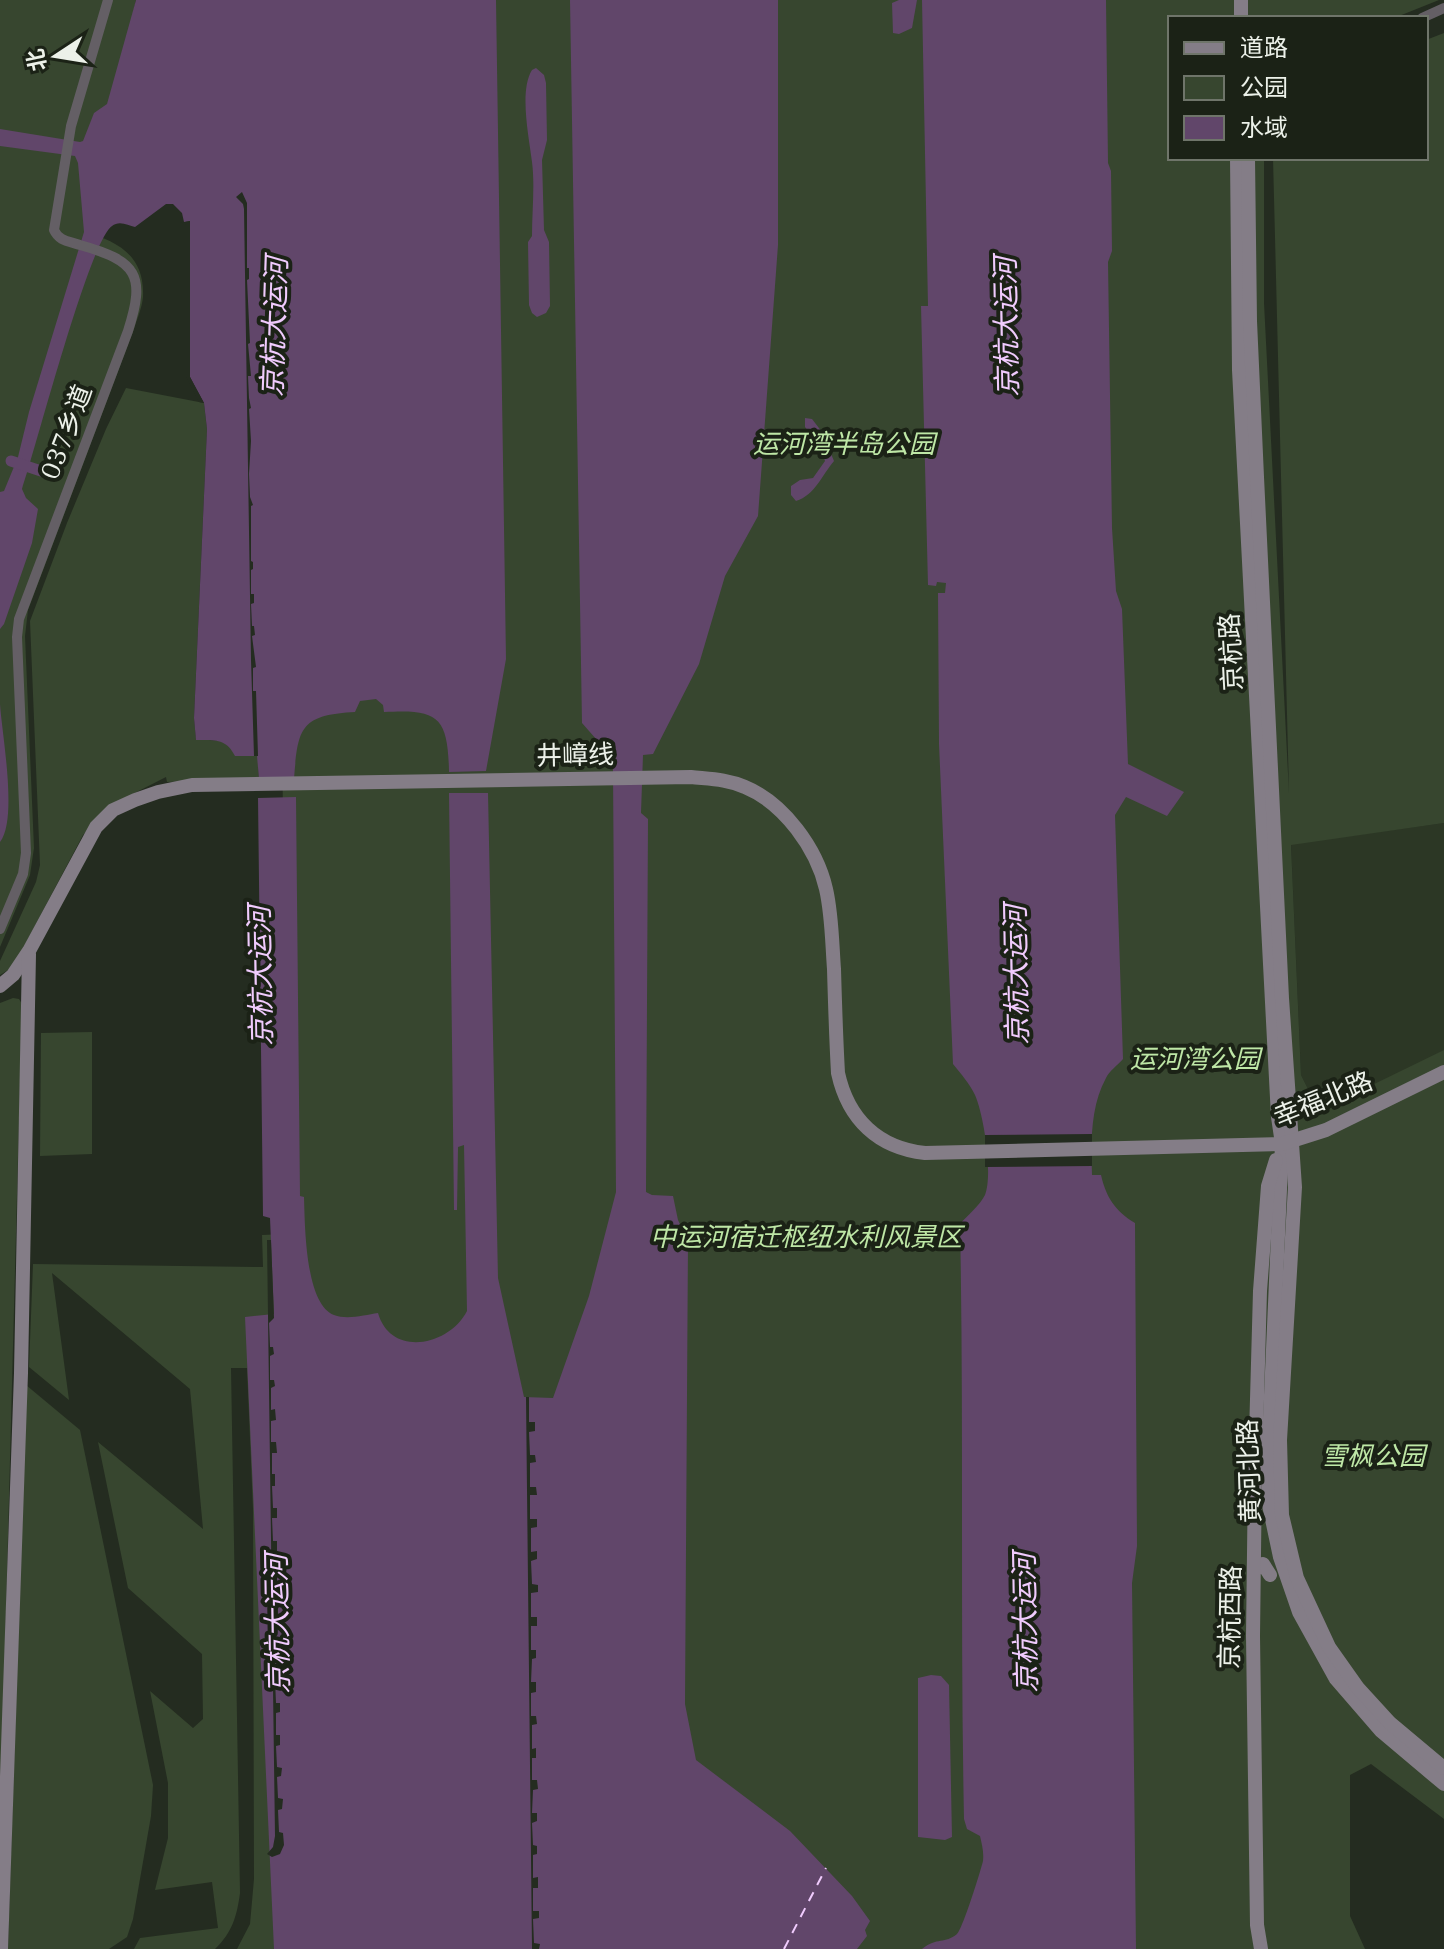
<svg xmlns="http://www.w3.org/2000/svg" width="1444" height="1949" viewBox="0 0 1444 1949" font-family="'IBM Plex Serif','Noto Sans SC',serif">
  <style>
    .built { fill: #2c3725 }
    .green { fill: #37462f }
    .water { fill: #61466a }
    .pier { fill: #242c20 }
    .lines { fill: none; stroke-linecap: round; stroke-linejoin: round }
    .canal { stroke: #61466a; stroke-width: 11 }
    .ferry { stroke: #f0cbfd; stroke-width: 2; stroke-dasharray: 10 8; stroke-linecap: butt }
    .street { stroke: #645f65; stroke-width: 10 }
    .secondary { stroke: #847d87; stroke-width: 14 }
    .labels { text-anchor: middle; stroke-width: 8; stroke-linejoin: round; paint-order: stroke }
    .street-label { font-size: 26px; fill: #ecf1e9; stroke: #1b2216 }
    .park-label { font-size: 26px; font-style: italic; fill: #bee7a6; stroke: #1b2216 }
    .water-label { font-size: 28px; font-style: italic; fill: #f0cbfd; stroke: #1b2216 }
  </style>
  <rect width="100%" height="100%" fill="#242c20"/>
  <!-- built -->
  <path class="built" d="M 1444,823 L 1444,1052 L 1325,1108 L 1315,1103 L 1301,1075 L 1291,844 Z"/>
  <!-- green -->
  <g class="green">
    <path d="M 0,0 L 136,0 L 84,232 C 118,241 145,256 143,297 C 142,308 137,319 134,329 L 28,610 L 25,636 L 34,848 L 30,875 L 0,947 Z"/>
    <path d="M 275,0 L 1439,0 L 1394,18 L 1170,18 L 1170,158 L 1264,158 L 1264,303 L 1289,793 L 1273,158 L 1426,158 L 1426,40 L 1444,33 L 1444,823 L 1291,845 L 1301,1075 L 1315,1103 L 1325,1108 L 1444,1050 L 1444,1819 L 1371,1764 L 1350,1775 L 1350,1916 L 1365,1949 L 237,1949 L 250,1924 L 254,1879 L 253,1509 L 247,1368 L 231,1368 L 240,1893 C 237,1916 232,1933 215,1949 L 134,1949 L 140,1938 L 218,1928 L 212,1882 L 155,1890 L 168,1838 L 168,1783 L 150,1691 L 193,1728 L 203,1719 L 202,1654 L 128,1588 L 98,1442 L 203,1529 L 190,1389 L 52,1273 L 69,1400 L 29,1367 L 33,1264 L 263,1267 L 262,1235 L 287,1234 Z"/>
    <path d="M 126,388 L 204,403 L 207,429 L 194,718 L 196,739 L 222,741 L 231,748 L 258,756 L 259,779 L 167,782 L 166,777 L 119,801 L 83,835 L 13,967 L 0,975 L 0,961 L 36,882 L 40,865 L 30,621 L 67,523 L 106,429 Z"/>
    <path d="M 13,998 L 19,999 L 22,1004 L 0,1839 L 0,1003 Z"/>
    <path d="M 92,1032 L 92,1154 L 40,1156 L 41,1033 Z"/>
    <path d="M 26,1385 L 80,1430 L 153,1785 L 151,1816 L 133,1919 L 127,1937 L 109,1949 L 8,1949 Z"/>
  </g>
  <!-- water -->
  <g class="water">
    <path d="M 136,0 L 496,0 L 506,659 L 486,771 L 449,772 C 448,716 438,709 384,712 L 383,705 L 376,699 L 360,701 L 355,712 C 300,715 298,728 294,779 L 259,779 L 257,756 L 235,756 C 226,738 214,740 196,740 L 194,718 L 207,429 L 204,403 L 190,377 L 190,221 L 184,222 L 182,213 L 173,204 L 166,204 L 135,227 C 128,225 119,220 112,226 C 89,242 36,448 22,489 L 26,498 L 38,509 L 32,543 L 4,624 L 0,629 L 0,492 L 4,491 L 18,457 L 29,412 L 84,232 L 78,163 L 75,156 L 0,146 L 0,129 L 80,142 L 83,141 L 94,113 L 107,104 Z"/>
    <path d="M 570,0 L 778,0 L 778,245 L 758,516 L 725,576 L 699,664 L 653,754 L 643,755 L 641,813 L 648,819 L 646,1192 L 652,1195 L 673,1196 L 678,1220 L 688,1241 L 685,1704 L 696,1760 L 790,1831 L 852,1896 L 870,1921 L 865,1930 L 867,1936 L 857,1949 L 274,1949 L 245,1317 L 274,1314 L 270,1218 L 263,1216 L 258,798 L 296,797 L 300,1196 L 304,1197 C 305,1225 305,1304 334,1315 C 347,1320 365,1315 378,1313 C 391,1358 449,1346 467,1311 L 464,1145 L 458,1147 L 457,1210 L 454,1210 L 449,793 L 488,793 L 498,1278 L 524,1397 L 553,1398 L 589,1296 L 616,1192 L 613,771 L 611,756 L 582,723 Z"/>
    <path d="M 899,0 L 917,0 L 912,28 L 899,34 L 893,33 L 892,3 Z"/>
    <path d="M 922,0 L 1106,0 L 1108,163 L 1111,171 L 1112,251 L 1108,262 L 1112,528 L 1116,591 L 1122,609 L 1128,764 L 1184,792 L 1167,816 L 1126,797 L 1115,815 L 1123,1059 C 1118,1065 1109,1071 1106,1078 C 1090,1107 1091,1144 1092,1175 L 1101,1175 C 1106,1197 1115,1211 1135,1223 L 1137,1546 L 1132,1583 L 1136,1949 L 922,1949 C 937,1937 945,1944 957,1934 C 962,1931 981,1870 983,1861 C 984,1852 982,1845 980,1836 L 967,1829 L 964,1819 C 960,1620 964,1422 960,1224 C 967,1216 980,1205 985,1195 C 993,1175 984,1115 975,1095 C 970,1084 961,1074 953,1064 L 939,744 L 938,593 L 945,593 L 946,583 L 937,582 L 936,586 L 928,585 L 921,306 L 928,306 Z"/>
    <path d="M 536,68 L 544,75 L 546,83 L 547,140 L 542,160 L 544,230 L 549,242 L 550,306 L 546,313 L 537,317 L 532,313 L 529,305 L 528,242 L 532,236 C 532,212 535,185 532,162 C 529,137 519,91 532,70 Z"/>
    <path d="M 805,418 L 812,419 L 822,432 L 834,461 C 822,475 815,495 796,501 L 791,495 L 791,486 L 800,480 L 813,478 L 825,461 C 824,453 811,434 805,427 Z"/>
    <path d="M 0,704 C 2,735 18,819 0,842 Z"/>
    <path d="M 931,1675 L 941,1676 L 949,1685 L 952,1837 L 945,1840 L 918,1837 L 918,1678 Z"/>
  </g>
  <!-- pier -->
  <g class="pier">
    <path d="M 242,192 L 247,203 L 247,268 L 249,268 L 249,279 L 247,280 L 250,343 L 248,344 L 251,376 L 248,376 L 249,398 L 251,408 L 249,409 L 251,441 L 249,474 L 250,497 L 253,505 L 251,506 L 251,561 L 253,562 L 253,569 L 251,570 L 251,594 L 254,594 L 254,603 L 251,604 L 252,626 L 254,626 L 255,635 L 252,636 L 256,667 L 253,668 L 253,691 L 256,691 L 258,756 L 254,756 L 251,660 L 244,209 L 243,204 L 236,197 Z"/>
    <path d="M 190,221 L 190,377 L 204,403 L 199,402 L 186,377 L 186,225 L 180,223 Z"/>
    <path d="M 1092,1134 L 1092,1166 L 985,1167 L 985,1135 Z"/>
    <path d="M 267,1240 L 271,1240 L 274,1318 L 269,1323 L 270,1347 L 273,1347 L 274,1354 L 270,1356 L 270,1380 L 274,1380 L 275,1386 L 271,1388 L 271,1410 L 275,1409 L 276,1420 L 271,1421 L 271,1442 L 276,1442 L 277,1453 L 272,1453 L 272,1474 L 275,1474 L 275,1486 L 272,1486 L 273,1508 L 277,1508 L 277,1518 L 272,1518 L 273,1541 L 277,1541 L 277,1551 L 273,1551 L 273,1573 L 277,1573 L 277,1583 L 274,1583 L 274,1605 L 278,1605 L 278,1615 L 275,1615 L 275,1637 L 279,1637 L 279,1647 L 275,1647 L 275,1670 L 280,1670 L 279,1680 L 275,1680 L 276,1703 L 280,1703 L 280,1712 L 276,1713 L 276,1735 L 280,1735 L 280,1745 L 276,1746 L 277,1767 L 282,1768 L 281,1776 L 277,1777 L 278,1798 L 283,1799 L 282,1809 L 278,1810 L 279,1832 L 283,1833 L 284,1845 L 280,1854 L 272,1857 L 267,1854 L 273,1847 L 275,1836 Z"/>
    <path d="M 526,1397 L 529,1397 L 529,1422 L 535,1422 L 535,1431 L 529,1432 L 530,1455 L 535,1455 L 536,1462 L 530,1463 L 530,1487 L 536,1487 L 537,1495 L 530,1495 L 530,1519 L 537,1519 L 537,1527 L 531,1528 L 531,1552 L 537,1551 L 537,1559 L 531,1561 L 532,1584 L 538,1585 L 538,1592 L 531,1593 L 531,1617 L 537,1617 L 537,1626 L 531,1626 L 531,1650 L 536,1650 L 536,1658 L 532,1659 L 531,1682 L 536,1682 L 536,1692 L 531,1693 L 531,1716 L 536,1716 L 537,1724 L 532,1725 L 532,1749 L 536,1748 L 536,1758 L 532,1758 L 532,1780 L 537,1780 L 538,1789 L 533,1790 L 532,1813 L 537,1813 L 537,1821 L 532,1823 L 533,1845 L 537,1846 L 537,1854 L 533,1855 L 533,1878 L 538,1877 L 538,1888 L 533,1888 L 533,1911 L 539,1911 L 539,1918 L 533,1919 L 534,1943 L 540,1944 L 539,1949 L 532,1949 Z"/>
  </g>
  <g class="lines">
    <!-- canal -->
    <path class="canal" d="M 11,461 L 44,472"/>
    <!-- ferry -->
    <path class="ferry" d="M 784,1949 L 826,1868"/>
    <!-- street -->
    <g class="street">
      <path d="M 1422,18 L 1444,8"/>
      <path d="M 0,929 L 23,874 L 26,853 L 17,637 L 19,619 L 128,331 C 146,275 137,261 80,245 C 68,241 59,241 54,230 L 71,126 L 108,0"/>
    </g>
    <!-- secondary -->
    <g class="secondary">
      <path d="M 1241,18 L 1241,0"/>
      <path d="M 1237,158 L 1239,370 L 1278,1117 L 1282,1144 L 1269,1441 L 1269,1505 L 1280,1557 L 1299,1612 L 1336,1679 L 1381,1731 L 1444,1784"/>
      <path d="M 1248,158 L 1250,321 L 1257,477 L 1282,998 L 1295,1187 L 1280,1440 L 1282,1515 L 1297,1578 L 1329,1647 L 1358,1688 L 1390,1723 L 1444,1768"/>
      <path d="M 0,986 L 13,975 L 29,951 L 96,827 L 113,810 L 135,800 L 158,792 L 192,785 L 691,777 C 709,779 727,779 745,787 C 784,803 817,849 826,889 C 832,915 832,943 834,969 C 835,1004 836,1038 838,1073 C 848,1119 878,1148 925,1153 L 1282,1144 L 1326,1130 L 1444,1072"/>
      <path d="M 1254,1570 L 1263,1564 L 1270,1575"/>
      <path d="M 1,1949 L 21,1373 L 29,954"/>
      <path d="M 1261,1949 L 1257,1925 L 1253,1636 L 1255,1471 L 1260,1291 L 1268,1186 L 1276,1160"/>
    </g>
  </g>
  <g class="labels">
    <!-- street labels -->
    <g class="street-label">
      <text transform="translate(66 432) rotate(-69)" y="9">037乡道</text>
      <text transform="translate(1231 652) rotate(-93)" y="9">京杭路</text>
      <text transform="translate(575 755) rotate(-1)" y="9">井嶂线</text>
      <text transform="translate(1323 1099) rotate(-22)" y="9">幸福北路</text>
      <text transform="translate(1249 1471) rotate(-92)" y="9">黄河北路</text>
      <text transform="translate(1230 1617) rotate(-89)" y="9">京杭西路</text>
    </g>
    <!-- park labels -->
    <g class="park-label">
      <text x="844" y="453">运河湾半岛公园</text>
      <text x="1195" y="1068">运河湾公园</text>
      <text x="806" y="1246">中运河宿迁枢纽水利风景区</text>
      <text x="1373" y="1465">雪枫公园</text>
    </g>
    <!-- water labels -->
    <g class="water-label">
      <text transform="translate(274 327) rotate(-88)" y="10">京杭大运河</text>
      <text transform="translate(1006 327) rotate(-91)" y="10">京杭大运河</text>
      <text transform="translate(1016 975) rotate(-91)" y="10">京杭大运河</text>
      <text transform="translate(260 976) rotate(-91)" y="10">京杭大运河</text>
      <text transform="translate(1025 1623) rotate(-91)" y="10">京杭大运河</text>
      <text transform="translate(277 1624) rotate(-91)" y="10">京杭大运河</text>
    </g>
  </g>
  <!-- legend -->
  <rect x="1168" y="16" width="260" height="144" fill="#1b2216" stroke="#6f756a" stroke-width="2"/>
  <rect x="1184" y="42" width="40" height="12" fill="#847d87" stroke="#6f756a" stroke-width="2"/>
  <text x="1240" y="56" font-size="24" fill="#ecf1e9">道路</text>
  <rect x="1184" y="76" width="40" height="24" fill="#37462f" stroke="#6f756a" stroke-width="2"/>
  <text x="1240" y="96" font-size="24" fill="#ecf1e9">公园</text>
  <rect x="1184" y="116" width="40" height="24" fill="#61466a" stroke="#6f756a" stroke-width="2"/>
  <text x="1240" y="136" font-size="24" fill="#ecf1e9">水域</text>
  <!-- north arrow -->
  <g transform="translate(56 56) rotate(258)" stroke="#1b2216" stroke-width="6" paint-order="stroke">
  <path d="M0-6L14 30L0 20L-14 30Z" fill="#ecf1e9"/>
  <text y="-12" font-size="22" font-weight="bold" text-anchor="middle" fill="#ecf1e9">北</text>
  </g>
</svg>
